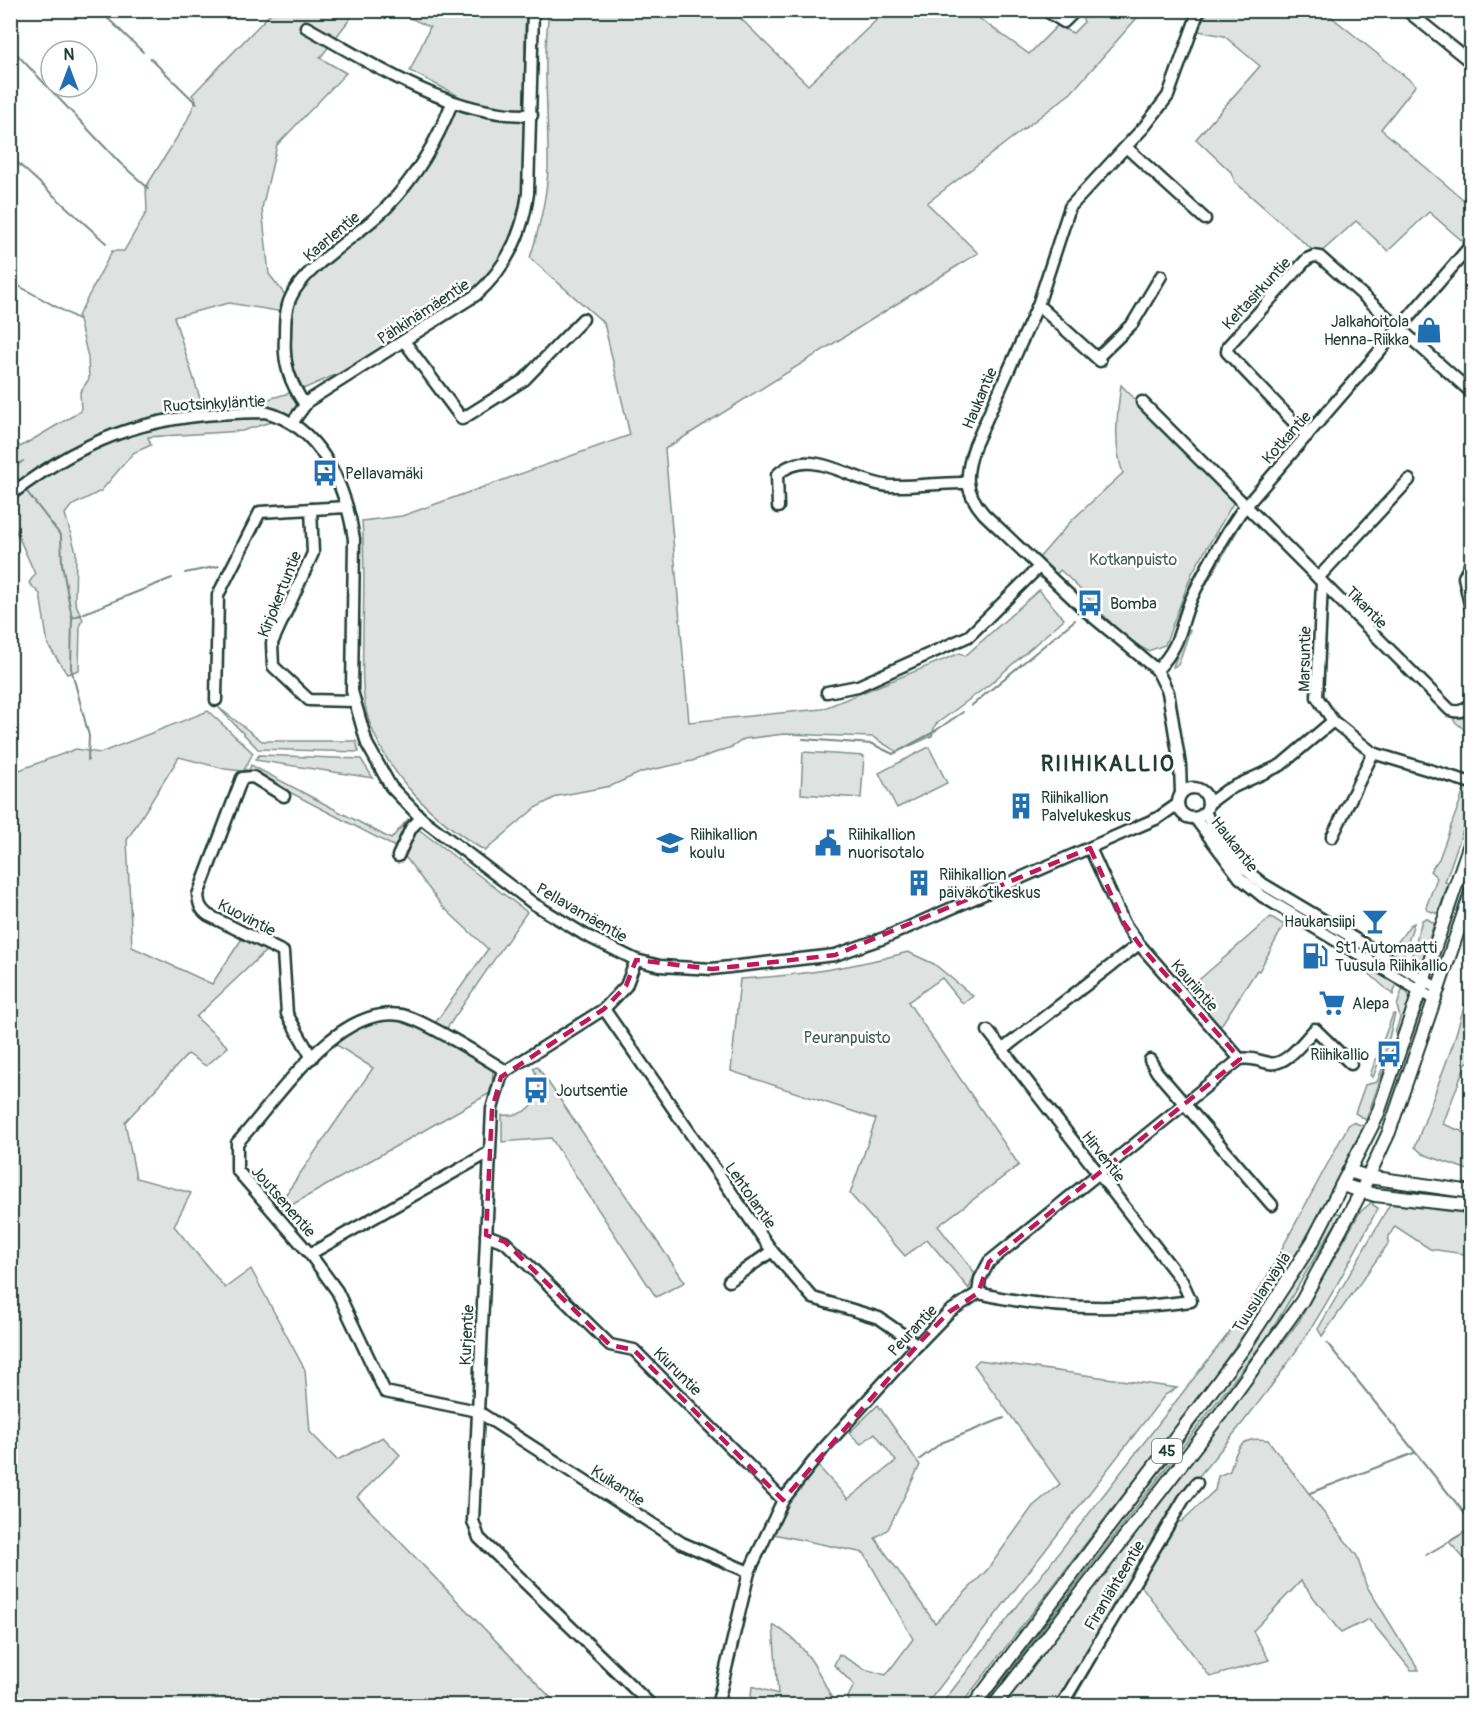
<svg xmlns="http://www.w3.org/2000/svg" width="1482" height="1716" viewBox="0 0 1482 1716" font-family="Pangolin,sans-serif">
  <style>
    .green { fill: #dee3e2; stroke: #7e908b; stroke-width: 1.5 }
    .lines { fill: none; stroke-linecap: round; stroke-linejoin: round }
    .stream { stroke: #758883; stroke-width: 2 }
    .minor-casing { stroke: #1f3d34; stroke-width: 15 }
    .major-casing { stroke: #1f3d34; stroke-width: 16 }
    .minor { stroke: #fff; stroke-width: 10 }
    .major { stroke: #fff; stroke-width: 12 }
    .marked { fill: none; stroke: #c2185b; stroke-width: 4.5; stroke-dasharray: 12 8; stroke-linejoin: round }
    .labels { text-anchor: middle; stroke-width: 5; stroke-linejoin: round; paint-order: stroke }
    .shield { fill: #fff; stroke: #627771; stroke-width: 1.5 }
    .shield-label { font-size: 15px; font-weight: bold; fill: #1f3d34 }
    .street-label { font-size: 16px; fill: #1f3d34; stroke: #fff }
    .poi-label { font-size: 16px; fill: #1f3d34; stroke: #fff; text-anchor: start }
    .park-label { font-size: 16px; fill: #455e57; stroke: #fff }
    .district-label { font-size: 22px; font-weight: bold; letter-spacing: 1.5px; fill: #1f3d34; stroke: #fff }
  </style>
  <rect width="100%" height="100%" fill="#fff"/>
  <filter id="ink" filterUnits="userSpaceOnUse"><feTurbulence type="fractalNoise" baseFrequency=".0167" numOctaves="2"/><feDisplacementMap in="SourceGraphic" scale="12" xChannelSelector="R" yChannelSelector="G"/><feConvolveMatrix kernelMatrix="1 2 1 2 8 2 1 2 1" color-interpolation-filters="sRGB"/></filter>
  <g filter="url(#ink)">
    <!-- green -->
    <g class="green">
      <path d="M 273,11 L 356,11 L 320,58 L 346,73 L 277,145 L 262,208 L 269,274 L 286,296 L 283,312 L 229,303 L 174,317 L 204,411 L 248,405 L 303,389 L 292,364 L 290,316 L 293,301 L 308,280 L 370,228 L 413,182 L 437,149 L 459,96 L 410,71 L 430,27 L 395,11 L 528,11 L 525,25 L 524,178 L 519,217 L 501,260 L 484,282 L 469,295 L 358,365 L 303,389 L 297,405 L 300,413 L 242,431 L 148,437 L 151,445 L 133,453 L 101,491 L 71,506 L 65,514 L 76,552 L 75,602 L 83,620 L 80,624 L 79,670 L 67,674 L 48,645 L 40,594 L 29,583 L 35,574 L 15,529 L 11,528 L 10,434 L 20,447 L 81,411 L 80,392 L 89,379 L 88,357 L 78,316 L 112,251 L 124,251 L 147,211 L 146,187 L 186,123 L 196,100 L 192,95 Z"/>
      <path d="M 549,11 L 733,11 L 808,85 L 886,11 L 969,11 L 1029,54 L 1057,26 L 1073,33 L 1084,22 L 1080,11 L 1143,11 L 1071,93 L 927,203 L 978,253 L 665,449 L 689,722 L 822,709 L 960,653 L 965,656 L 1039,590 L 1064,619 L 990,684 L 935,725 L 932,736 L 897,752 L 873,737 L 784,734 L 744,739 L 732,747 L 692,761 L 642,772 L 611,786 L 558,796 L 535,808 L 485,851 C 434,819 390,780 369,721 C 360,694 363,659 363,630 C 364,594 365,557 362,521 L 402,516 L 630,435 L 604,323 L 530,258 C 539,229 547,199 548,168 C 549,115 542,63 549,11 Z"/>
      <path d="M 1211,11 L 1324,11 L 1416,85 L 1381,129 L 1471,206 L 1471,240 L 1467,245 L 1429,212 L 1388,251 L 1356,221 L 1318,255 L 1235,182 L 1232,173 L 1196,139 L 1260,66 L 1224,36 L 1198,31 L 1202,19 Z"/>
      <path d="M 1121,385 L 1235,500 L 1192,573 L 1165,645 L 1148,651 C 1111,632 1091,596 1060,570 L 1057,574 L 1038,559 L 1072,520 L 1123,473 C 1113,446 1117,413 1121,385 Z"/>
      <path d="M 1233,511 L 1235,512 L 1167,651 L 1191,581 Z"/>
      <path d="M 1243,518 L 1243,521 L 1204,588 L 1215,560 Z"/>
      <path d="M 1186,629 L 1190,630 L 1178,665 L 1173,667 Z"/>
      <path d="M 1471,704 L 1471,735 L 1454,721 L 1454,715 Z"/>
      <path d="M 218,707 L 262,741 L 356,741 L 359,752 L 258,749 Z"/>
      <path d="M 208,711 L 253,753 L 244,770 L 249,770 L 251,765 L 391,839 L 408,819 L 409,821 L 397,848 L 251,772 L 225,769 L 179,757 L 127,840 L 132,947 L 212,984 L 245,934 L 271,946 L 196,1017 L 228,1047 L 206,1066 L 188,1054 L 125,1122 L 136,1178 L 191,1193 L 174,1226 L 225,1288 L 251,1269 L 305,1370 L 310,1432 L 337,1460 L 383,1437 L 400,1455 L 357,1497 L 558,1705 L 11,1706 L 11,773 L 76,749 L 100,753 Z"/>
      <path d="M 929,747 L 947,783 L 897,808 L 879,773 Z"/>
      <path d="M 803,752 L 864,756 L 861,798 L 801,794 Z"/>
      <path d="M 259,755 L 361,759 L 373,778 L 255,760 Z"/>
      <path d="M 1471,771 L 1471,807 L 1445,882 L 1448,883 L 1438,914 L 1427,910 L 1426,907 L 1437,878 L 1430,871 L 1439,859 Z"/>
      <path d="M 417,828 L 527,912 L 445,1031 L 433,1026 L 488,949 L 442,906 L 403,854 Z"/>
      <path d="M 1271,917 L 1284,925 L 1259,971 L 1257,970 L 1218,1030 L 1185,992 Z"/>
      <path d="M 1426,918 L 1434,923 L 1423,959 L 1418,963 L 1410,962 L 1422,920 Z"/>
      <path d="M 1414,923 L 1402,960 L 1389,954 L 1410,925 Z"/>
      <path d="M 908,952 L 934,964 L 973,996 L 963,1004 L 942,978 L 908,1002 L 1019,1165 L 938,1226 L 975,1273 L 969,1289 L 927,1239 L 905,1256 L 850,1194 L 876,1119 L 731,1071 L 740,979 C 798,976 853,967 908,952 Z"/>
      <path d="M 1356,957 L 1397,982 L 1393,995 L 1354,960 Z"/>
      <path d="M 1471,983 L 1471,1060 L 1466,1063 L 1443,1124 L 1461,1131 L 1471,1141 L 1471,1171 L 1423,1154 L 1415,1147 L 1453,1044 Z"/>
      <path d="M 1403,987 L 1409,995 L 1410,1000 L 1397,1034 L 1395,1033 L 1400,1018 L 1397,1006 Z"/>
      <path d="M 1393,1014 L 1395,1014 L 1384,1058 L 1380,1058 L 1373,1078 L 1370,1075 Z"/>
      <path d="M 377,1016 L 402,1018 L 493,1068 L 492,1092 L 281,1211 L 277,1207 L 373,1068 L 332,1042 Z"/>
      <path d="M 1384,1064 L 1386,1064 L 1366,1120 L 1355,1113 L 1365,1085 L 1377,1082 Z"/>
      <path d="M 537,1066 L 685,1282 L 656,1297 L 551,1138 L 502,1142 L 502,1115 C 532,1117 548,1095 533,1068 Z"/>
      <path d="M 1353,1122 L 1363,1126 C 1304,1261 1217,1375 1127,1490 C 1071,1562 1016,1634 961,1705 L 940,1706 L 1228,1334 L 1265,1280 L 1349,1124 Z"/>
      <path d="M 1373,1201 L 1373,1205 L 1378,1208 C 1352,1257 1327,1306 1296,1351 C 1257,1409 1210,1462 1166,1516 L 1181,1522 L 1215,1490 L 1218,1476 L 1230,1471 C 1236,1447 1241,1436 1268,1440 L 1357,1556 L 1366,1585 L 1419,1670 L 1411,1670 L 1369,1619 L 1341,1633 L 1301,1581 L 1253,1631 L 1269,1660 L 1210,1677 L 1140,1584 L 1074,1699 L 1079,1705 L 1001,1706 L 1299,1321 L 1360,1212 Z"/>
      <path d="M 1390,1204 L 1471,1214 L 1471,1255 L 1430,1249 L 1395,1226 L 1389,1236 L 1388,1244 L 1322,1336 L 1318,1329 Z"/>
      <path d="M 1335,1212 L 1341,1214 L 1270,1333 L 984,1705 L 977,1706 C 1101,1545 1235,1389 1335,1212 Z"/>
      <path d="M 979,1360 L 1177,1388 L 1165,1395 L 926,1705 L 850,1705 L 848,1697 L 854,1685 L 834,1665 L 839,1654 L 864,1669 L 886,1675 L 913,1639 L 864,1553 L 773,1534 L 788,1503 L 817,1465 L 848,1499 L 896,1461 L 875,1433 L 861,1444 L 849,1433 L 878,1405 L 920,1465 L 888,1529 L 875,1538 L 935,1623 L 988,1569 L 1033,1506 L 1060,1484 L 974,1365 Z"/>
      <path d="M 1471,1528 L 1471,1566 L 1449,1542 Z"/>
      <path d="M 773,1625 C 806,1642 820,1674 835,1705 L 750,1705 L 752,1686 L 778,1694 Z"/>
    </g>
    <g class="lines">
      <!-- stream -->
      <g class="stream">
        <path d="M 99,10 L 143,52"/>
        <path d="M 10,47 L 120,163 L 148,188"/>
        <path d="M 150,58 L 197,104"/>
        <path d="M 10,156 L 106,243"/>
        <path d="M 10,281 L 78,319"/>
        <path d="M 10,469 L 21,483"/>
        <path d="M 11,469 L 23,461"/>
        <path d="M 24,488 L 61,536 L 62,564 L 72,618 L 71,668 L 89,736 L 88,760"/>
        <path d="M 185,573 L 219,566"/>
        <path d="M 72,618 L 172,578"/>
        <path d="M 971,706 L 1075,620"/>
        <path d="M 803,739 L 872,744 L 893,754 L 932,733 L 963,712"/>
        <path d="M 1327,1343 L 1470,1520"/>
        <path d="M 920,1459 L 941,1443 L 1004,1418"/>
        <path d="M 1310,1493 L 1414,1453"/>
        <path d="M 1426,1555 L 1472,1528"/>
      </g>
      <!-- minor casing -->
      <g class="minor-casing">
        <g id="minor">
          <path d="M 1045,10 L 1064,22 L 1076,10"/>
          <path d="M 1406,10 L 1472,63"/>
          <path d="M 306,27 C 375,65 450,117 532,115"/>
          <path d="M 1126,147 L 1205,219"/>
          <path d="M 1038,305 L 1100,361"/>
          <path d="M 404,341 L 462,419 L 524,380 L 583,319"/>
          <path d="M 1097,358 L 1133,323 L 1161,276"/>
          <path d="M 1142,402 L 1450,710 C 1461,714 1466,709 1472,701"/>
          <path d="M 305,405 C 290,383 283,364 285,337 C 285,324 285,309 291,297 C 304,267 362,233 387,207 C 417,175 436,143 452,103"/>
          <path d="M 292,423 L 308,401 L 476,295 C 506,268 523,234 528,193 L 533,10"/>
          <path d="M 1307,436 L 1227,352 L 1228,346 L 1307,259 L 1314,256 L 1320,257 L 1472,393"/>
          <path d="M 10,495 C 95,430 160,413 265,412 C 321,426 346,487 354,539 L 352,691 L 367,744 L 391,787 L 421,818 L 534,904 L 585,935 L 636,960 L 660,966 L 712,969 L 835,955 L 884,938 L 1123,833 L 1158,818 L 1178,804"/>
          <path d="M 778,507 L 777,475 C 811,443 853,484 891,486 C 916,487 942,482 967,483"/>
          <path d="M 311,509 L 313,553 L 272,643 L 273,666 L 309,700 L 354,701"/>
          <path d="M 1472,561 L 1464,577 L 1472,614"/>
          <path d="M 1318,578 L 1409,480"/>
          <path d="M 1322,582 L 1317,697 L 1333,721 L 1373,753 L 1472,783"/>
          <path d="M 1157,670 C 1184,641 1178,627 1193,595 C 1207,566 1222,539 1240,513 L 1472,244"/>
          <path d="M 827,692 L 858,686 L 969,636 L 1039,567"/>
          <path d="M 216,700 L 218,595 L 260,512 L 347,507"/>
          <circle cx="1193" cy="803" r="15"/>
          <path d="M 1181,793 L 1180,765 L 1168,692 L 1157,670 L 1087,612 L 984,514 C 963,490 965,474 975,445 L 1038,305 L 1070,207 L 1145,126 L 1168,96 L 1199,10"/>
          <path d="M 284,796 L 253,777 L 242,778 L 198,895 C 199,904 200,909 208,915 L 283,952 L 287,1014 L 312,1058"/>
          <path d="M 1208,804 L 1227,790 L 1281,765 L 1333,721"/>
          <path d="M 1205,812 C 1219,840 1238,865 1263,884 L 1439,989"/>
          <path d="M 1195,818 L 1240,878 L 1262,896 L 1435,1000"/>
          <path d="M 1332,837 L 1373,753"/>
          <path d="M 1090,848 L 1124,923 L 1139,944 L 1240,1059"/>
          <path d="M 398,856 L 411,828 L 421,818"/>
          <path d="M 636,960 L 626,986 L 604,1009 L 506,1071 L 501,1077 L 492,1109 L 473,1521 L 479,1538 L 652,1706"/>
          <path d="M 604,1009 L 772,1251 L 813,1298 L 879,1318 L 918,1345"/>
          <path d="M 1003,1049 L 1139,944"/>
          <path d="M 1150,1060 L 1157,1072 L 1272,1205"/>
          <path d="M 506,1071 C 487,1059 420,1018 401,1015 C 336,1004 276,1101 237,1143 L 237,1170 L 310,1254 L 337,1291 L 385,1392 L 477,1411 L 682,1543 L 749,1572"/>
          <path d="M 486,1235 L 505,1242 L 610,1345 L 634,1350 L 783,1500"/>
          <path d="M 310,1254 L 488,1153"/>
          <path d="M 729,1281 L 772,1251"/>
          <path d="M 978,1293 C 1049,1310 1119,1311 1191,1301 L 1182,1281 L 988,1031"/>
          <path d="M 717,1706 L 749,1572 L 783,1500 L 824,1448 L 922,1340 L 949,1312 L 978,1293 L 980,1279 L 989,1262 L 1240,1059 C 1253,1057 1258,1061 1269,1063 C 1286,1067 1305,1039 1315,1029 L 1351,1064"/>
          <path d="M 1061,1706 L 1184,1499 L 1197,1483"/>
        </g>
      </g>
      <!-- major casing -->
      <g class="major-casing">
        <g id="major">
          <path d="M 1349,1171 L 1368,1177 L 1472,1192"/>
          <path d="M 1342,1185 L 1375,1195 L 1472,1206"/>
          <path d="M 973,1706 L 1243,1349 L 1313,1241 L 1377,1116 L 1472,838"/>
          <path d="M 994,1706 L 1221,1413 L 1302,1301 L 1361,1192 L 1389,1132 L 1472,890"/>
        </g>
      </g>
      <!-- minor -->
      <use href="#minor" class="minor"/>
      <!-- major -->
      <use href="#major" class="major"/>
    </g>
  </g>
  <!-- marked area -->
  <path class="marked" d="M 1090,848 L 1124,923 L 1139,944 L 1240,1059 L 989,1262 L 978,1293 L 949,1312 L 922,1340 L 783,1500 L 634,1350 L 610,1345 L 505,1242 L 486,1235 L 492,1109 L 501,1077 L 604,1009 L 626,986 L 636,960 L 712,969 L 835,955 Z"/>
  <!-- icons -->
  <defs>
    <g id="shop-bare" transform="scale(2.07)"><path d="M-5-2.5h2.3a2.7 3.5 0 0 1 5.4 0H5L5.5 6h-11ZM-1.5-2.5h3a1.5 2.3 0 0 0-3 0Z" fill="#1f6fb2" stroke="#fff" stroke-width="2.5" paint-order="stroke"/></g>
    <g id="bus-bare" transform="scale(2.07)"><path d="M-5-6H5V4H4V6H2V4H-2V6H-4V4H-5ZM-3.5-4V0h7V-4ZM-3.5 1.2v1.5H-2V1.2ZM2 1.2v1.5H3.5V1.2Z" fill="#1f6fb2" stroke="#fff" stroke-width="2.5" paint-order="stroke"/></g>
    <g id="building-bare" transform="scale(2.07)"><path d="M-4-6H4V6H1V3H-1V6H-4ZM-2.5-4.3h1.7v1.8h-1.7ZM.8-4.3h1.7v1.8H.8ZM-2.5-1h1.7V.8h-1.7ZM.8-1h1.7V.8H.8Z" fill="#1f6fb2" stroke="#fff" stroke-width="2.5" paint-order="stroke"/></g>
    <g id="school-bare" transform="scale(2.07)"><path d="M0-5L7-2L0 1L-7-2ZM-4 1L0 2.5L4 1V4Q0 6-4 4Z" fill="#1f6fb2" stroke="#fff" stroke-width="2.5" paint-order="stroke"/></g>
    <g id="civic-bare" transform="scale(2.07)"><path d="M-.6-6.5H3V-4.5H.6V-3L4-1V1h2V6H-6V1h2V-1L-.6-3ZM-1.2 2.5V6h2.4V2.5Z" fill="#1f6fb2" stroke="#fff" stroke-width="2.5" paint-order="stroke"/></g>
    <g id="bar-bare" transform="scale(2.07)"><path d="M-6-5H6L.8 .8V4.5H3.5V6h-7V4.5H-.8V.8Z" fill="#1f6fb2" stroke="#fff" stroke-width="2.5" paint-order="stroke"/></g>
    <g id="fuel-bare" transform="scale(2.07)"><path d="M-5.5-6h7V0h2V4h1.3V-2.5L3-4.5l.8-.8L6-3V5H2.5V1h-1V6h-7ZM-4.2-4.7v3.2H.2V-4.7Z" fill="#1f6fb2" stroke="#fff" stroke-width="2.5" paint-order="stroke"/></g>
    <g id="supermarket-bare" transform="scale(2.07)"><path d="M-6-5.5h2.5l.6 2H6L4.5 2H-2.5L-4.4-4H-6ZM-1.5 3.2a1.3 1.3 0 1 0 .1 0ZM3 3.2a1.3 1.3 0 1 0 .1 0Z" fill="#1f6fb2" stroke="#fff" stroke-width="2.5" paint-order="stroke"/></g>
  </defs>
  <g fill-rule="evenodd">
    <use href="#shop-bare" x="1429" y="330"/>
    <use href="#bus-bare" x="325" y="473"/>
    <use href="#bus-bare" x="1090" y="603"/>
    <use href="#building-bare" x="1021" y="806"/>
    <use href="#school-bare" x="670" y="843"/>
    <use href="#civic-bare" x="828" y="843"/>
    <use href="#building-bare" x="919" y="883"/>
    <use href="#bar-bare" x="1375" y="921"/>
    <use href="#fuel-bare" x="1315" y="956"/>
    <use href="#supermarket-bare" x="1332" y="1003"/>
    <use href="#bus-bare" x="1389" y="1054"/>
    <use href="#bus-bare" x="536" y="1090"/>
  </g>
  <g class="labels">
    <!-- shield labels -->
    <rect class="shield" x="1152" y="1439" width="30" height="24" rx="4.5"/>
    <g class="shield-label">
      <text x="1167" y="1456">45</text>
    </g>
    <!-- street labels -->
    <g class="street-label">
      <text transform="translate(331 236) rotate(-40)" y="6">Kaarlentie</text>
      <text transform="translate(1256 293) rotate(-47)" y="6">Keltasirkuntie</text>
      <text transform="translate(423 311) rotate(-33)" y="6">Pähkinämäentie</text>
      <text transform="translate(979 398) rotate(-67)" y="6">Haukantie</text>
      <text transform="translate(214 403) rotate(-3)" y="6">Ruotsinkyläntie</text>
      <text transform="translate(1286 437) rotate(-48)" y="6">Kotkantie</text>
      <text transform="translate(279 594) rotate(-68)" y="6">Kirjokertuntie</text>
      <text transform="translate(1367 607) rotate(46)" y="6">Tikantie</text>
      <text transform="translate(1304 659) rotate(-89)" y="6">Marsuntie</text>
      <text transform="translate(1235 844) rotate(52)" y="6">Haukantie</text>
      <text transform="translate(582 912) rotate(30)" y="6">Pellavamäentie</text>
      <text transform="translate(247 917) rotate(27)" y="6">Kuovintie</text>
      <text transform="translate(1195 985) rotate(49)" y="6">Kauriintie</text>
      <text transform="translate(1104 1156) rotate(52)" y="6">Hirventie</text>
      <text transform="translate(751 1195) rotate(55)" y="6">Lehtolantie</text>
      <text transform="translate(284 1201) rotate(49)" y="6">Joutsenentie</text>
      <text transform="translate(1261 1292) rotate(-57)" y="6">Tuusulanväylä</text>
      <text transform="translate(912 1330) rotate(-47)" y="6">Peurantie</text>
      <text transform="translate(466 1335) rotate(-87)" y="6">Kurjentie</text>
      <text transform="translate(678 1371) rotate(45)" y="6">Kiuruntie</text>
      <text transform="translate(618 1485) rotate(33)" y="6">Kuikantie</text>
      <text transform="translate(1114 1585) rotate(-59)" y="6">Firanlähteentie</text>
    </g>
    <!-- poi labels -->
    <g class="poi-label">
      <text x="1409" y="327" text-anchor="end">Jalkahoitola<tspan x="1409" dy="18">Henna-Riikka</tspan></text>
      <text x="345" y="479">Pellavamäki</text>
      <text x="1110" y="609">Bomba</text>
      <text x="1041" y="803">Riihikallion<tspan x="1041" dy="18">Palvelukeskus</tspan></text>
      <text x="690" y="840">Riihikallion<tspan x="690" dy="18">koulu</tspan></text>
      <text x="848" y="840">Riihikallion<tspan x="848" dy="18">nuorisotalo</tspan></text>
      <text x="939" y="880">Riihikallion<tspan x="939" dy="18">päiväkotikeskus</tspan></text>
      <text x="1355" y="927" text-anchor="end">Haukansiipi</text>
      <text x="1335" y="953">St1 Automaatti<tspan x="1335" dy="18">Tuusula Riihikallio</tspan></text>
      <text x="1352" y="1009">Alepa</text>
      <text x="1369" y="1060" text-anchor="end">Riihikallio</text>
      <text x="556" y="1096">Joutsentie</text>
    </g>
    <!-- park labels -->
    <g class="park-label">
      <text x="1133" y="565">Kotkanpuisto</text>
      <text x="847" y="1043">Peuranpuisto</text>
    </g>
    <!-- district labels -->
    <g class="district-label">
      <text x="1108" y="771">RIIHIKALLIO</text>
    </g>
  </g>
  <!-- margin -->
  <rect width="1482" height="1716" fill="none" stroke="#fff" stroke-width="36"/>
  <rect x="18" y="18" width="1446" height="1680" fill="none" stroke="#1f3d34" stroke-width="2" filter="url(#ink)"/>
  <!-- north arrow -->
  <g transform="translate(69 69)"><circle r="28" fill="#ffffff" stroke="#a5b1ae" stroke-width="1.5"/>
  <path d="M0-4.5L10 22L0 15L-10 22Z" fill="#1f6fb2"/>
  <text y="-9" font-size="16" font-weight="bold" text-anchor="middle" fill="#1f3d34">N</text>
  </g>
</svg>
